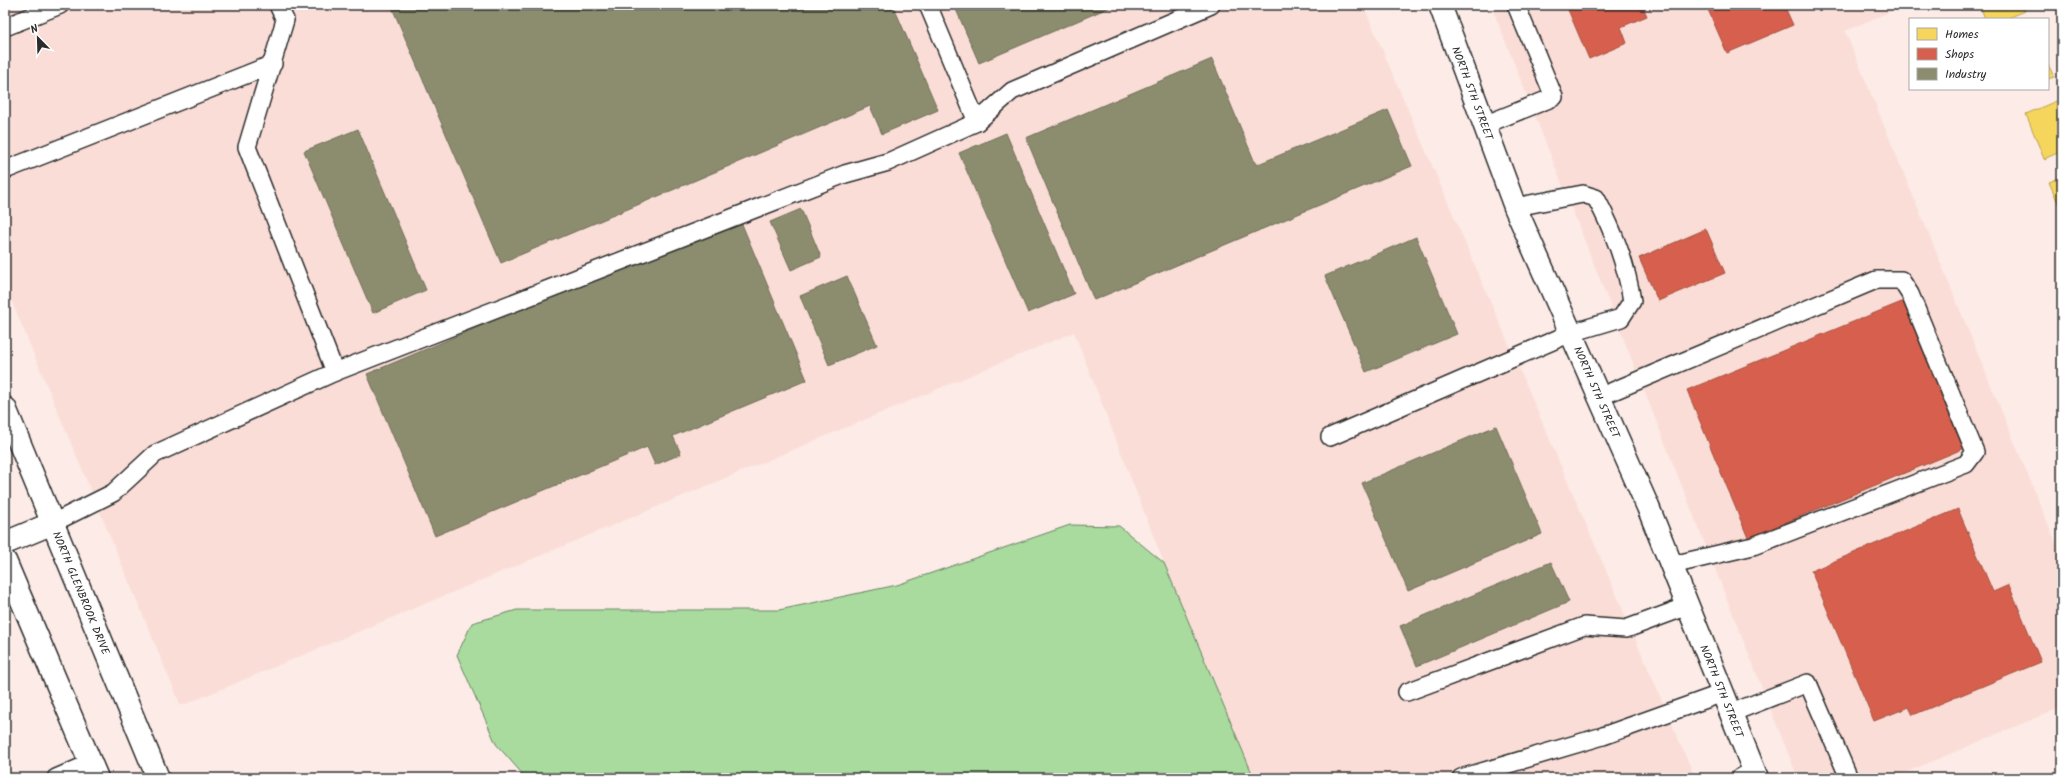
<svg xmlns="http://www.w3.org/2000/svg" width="2067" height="783" viewBox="0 0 2067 783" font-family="Kalam,sans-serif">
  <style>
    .built { fill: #faddd6 }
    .green { fill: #a8db9d; stroke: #6a8364 }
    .homes { fill: #f6d55c; stroke: #b9a24d }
    .shops { fill: #d6604d; stroke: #a35043 }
    .industry { fill: #8c8c6e; stroke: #6f6f5a }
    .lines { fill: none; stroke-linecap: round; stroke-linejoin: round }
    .service-casing { stroke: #2b2b2b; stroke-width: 20 }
    .minor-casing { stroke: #2b2b2b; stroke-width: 25 }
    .tertiary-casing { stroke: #2b2b2b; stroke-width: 25 }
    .secondary-casing { stroke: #2b2b2b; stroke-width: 25 }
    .service { stroke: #fff; stroke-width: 17 }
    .minor { stroke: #fff; stroke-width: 22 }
    .tertiary { stroke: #fff; stroke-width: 22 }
    .secondary { stroke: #fff; stroke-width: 22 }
    .labels { text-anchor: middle; stroke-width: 4; stroke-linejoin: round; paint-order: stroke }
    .street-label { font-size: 11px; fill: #2b2b2b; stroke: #fff }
  </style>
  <rect width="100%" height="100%" fill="#fcebe7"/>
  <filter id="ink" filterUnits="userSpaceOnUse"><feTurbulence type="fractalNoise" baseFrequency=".025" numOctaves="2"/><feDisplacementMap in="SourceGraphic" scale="8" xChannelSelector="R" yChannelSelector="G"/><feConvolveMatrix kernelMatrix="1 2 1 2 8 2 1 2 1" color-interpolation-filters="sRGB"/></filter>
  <g filter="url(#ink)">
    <!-- built -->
    <g class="built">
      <path d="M 5,5 L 1363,5 L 1695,778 L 1254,778 L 1164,563 L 1074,332 L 181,706 L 5,285 Z"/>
      <path d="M 1491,5 L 1905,5 L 1845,31 L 2062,558 L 2062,707 L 1892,778 L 1798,778 Z"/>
    </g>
    <!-- green -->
    <path class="green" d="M 1070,525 L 1119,526 L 1164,563 L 1254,778 L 526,778 L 496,744 L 457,655 L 472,623 L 517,610 L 779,610 L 897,585 Z"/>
    <!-- homes -->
    <g class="homes">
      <path d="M 1980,5 L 2023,5 L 2025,11 L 2006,19 L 1985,19 Z"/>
      <path d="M 2048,64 L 2054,77 L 2048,79 Z"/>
      <path d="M 2061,99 L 2062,151 L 2044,159 L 2026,114 Z"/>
      <path d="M 2062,177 L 2062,212 L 2049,182 Z"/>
    </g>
    <!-- shops -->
    <g class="shops">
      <path d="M 1566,5 L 1642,5 L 1647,16 L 1621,27 L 1627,43 L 1589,59 Z"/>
      <path d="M 1706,5 L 1784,5 L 1793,25 L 1727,53 Z"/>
      <path d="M 1706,229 L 1725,273 L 1658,301 L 1639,258 Z"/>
      <path d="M 1904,301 L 1965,448 L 1748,538 L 1687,390 Z"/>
      <path d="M 1958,509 L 1993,592 L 2009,585 L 2041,662 L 1913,715 L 1909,707 L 1874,721 L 1811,571 Z"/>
    </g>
    <!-- industry -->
    <g class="industry">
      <path d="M 391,5 L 893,5 L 938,110 L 882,134 L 870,106 L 501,263 Z"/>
      <path d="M 959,5 L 1115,5 L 979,63 L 955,7 Z"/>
      <path d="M 1212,59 L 1256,165 L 1388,110 L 1412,166 L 1094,300 L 1026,138 Z"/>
      <path d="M 358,129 L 426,290 L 373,313 L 304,151 Z"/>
      <path d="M 1006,133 L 1074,294 L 1028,313 L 959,153 Z"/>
      <path d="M 801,209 L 821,257 L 791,270 L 770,222 Z"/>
      <path d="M 739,217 L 807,380 L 673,436 L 681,454 L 655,465 L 647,447 L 435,536 L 367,374 Z"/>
      <path d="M 1416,237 L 1457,334 L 1366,372 L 1325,276 Z"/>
      <path d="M 847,276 L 877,345 L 829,365 L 800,296 Z"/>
      <path d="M 1496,426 L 1542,534 L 1408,591 L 1362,483 Z"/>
      <path d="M 1551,562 L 1569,602 L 1417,666 L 1400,626 Z"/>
    </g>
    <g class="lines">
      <!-- service casing -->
      <g class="service-casing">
        <g id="service">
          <path d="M 928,5 L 977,122"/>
          <path d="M 5,27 L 60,5"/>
          <path d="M 1484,125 L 1554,97 L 1516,5"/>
          <path d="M 5,170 L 273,64"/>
          <path d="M 335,372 L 845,174 L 888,162 L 977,122 L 1012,91 L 1211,5"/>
          <path d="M 1599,397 L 1876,280 L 1901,280 L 1910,294 L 1975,452 L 1966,464 L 1753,546 L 1672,565"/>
          <path d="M 1330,437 L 1571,333 L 1621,318 L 1632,301 C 1626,263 1614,232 1596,198 L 1583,194 L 1515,207"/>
          <path d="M 53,523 L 113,493 L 155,454 L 335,372 L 247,147 L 285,20 L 278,5"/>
          <path d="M 1407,692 L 1584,626 L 1626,629 L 1688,606"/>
          <path d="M 1731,713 L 1808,683 L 1849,778"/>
          <path d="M 56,778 L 91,763"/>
          <path d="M 1461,778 L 1603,736 L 1723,693"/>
          <path d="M 1740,778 L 1754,770"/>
        </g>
      </g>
      <!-- minor casing -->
      <g class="minor-casing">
        <path id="minor" d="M 5,543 L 53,523"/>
      </g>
      <!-- tertiary casing -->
      <g class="tertiary-casing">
        <g id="tertiary">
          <path id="s1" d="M 1440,5 L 1515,207 L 1648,507 L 1757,778"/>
        </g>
      </g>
      <!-- secondary casing -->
      <g class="secondary-casing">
        <g id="secondary">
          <path id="s2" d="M 5,408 L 158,778"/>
          <path d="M 5,561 L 97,778"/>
        </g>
      </g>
      <!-- service -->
      <use href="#service" class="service"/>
      <!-- minor -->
      <use href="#minor" class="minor"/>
      <!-- tertiary -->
      <use href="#tertiary" class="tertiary"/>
      <!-- secondary -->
      <use href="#secondary" class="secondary"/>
    </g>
  </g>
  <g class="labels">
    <!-- street labels -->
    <g class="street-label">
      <text dy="4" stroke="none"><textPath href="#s1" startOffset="94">NORTH 5TH STREET</textPath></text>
      <text dy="4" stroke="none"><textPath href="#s1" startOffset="418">NORTH 5TH STREET</textPath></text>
      <text dy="4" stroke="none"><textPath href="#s2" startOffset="200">NORTH GLENBROOK DRIVE</textPath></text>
      <text dy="4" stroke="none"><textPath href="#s1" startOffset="742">NORTH 5TH STREET</textPath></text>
    </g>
  </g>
  <!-- margin -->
  <rect width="2067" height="783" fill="none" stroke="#fff" stroke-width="20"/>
  <rect x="10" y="10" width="2047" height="763" fill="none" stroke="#2b2b2b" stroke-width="1.5" filter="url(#ink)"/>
  <!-- legend -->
  <rect x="1909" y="18" width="140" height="72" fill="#ffffff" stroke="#aaaaaa"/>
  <rect x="1917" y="28" width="20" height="12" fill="#f6d55c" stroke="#aaaaaa"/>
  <text x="1945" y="38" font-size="12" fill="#2b2b2b">Homes</text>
  <rect x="1917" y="48" width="20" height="12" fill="#d6604d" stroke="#aaaaaa"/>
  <text x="1945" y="58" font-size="12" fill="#2b2b2b">Shops</text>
  <rect x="1917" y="68" width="20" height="12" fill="#8c8c6e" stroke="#aaaaaa"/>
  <text x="1945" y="78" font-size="12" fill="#2b2b2b">Industry</text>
  <!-- north arrow -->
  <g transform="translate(38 38) rotate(337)" stroke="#ffffff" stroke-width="3" paint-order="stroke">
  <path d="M0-3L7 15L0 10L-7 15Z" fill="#2b2b2b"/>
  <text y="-6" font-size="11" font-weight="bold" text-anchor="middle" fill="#2b2b2b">N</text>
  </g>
</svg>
